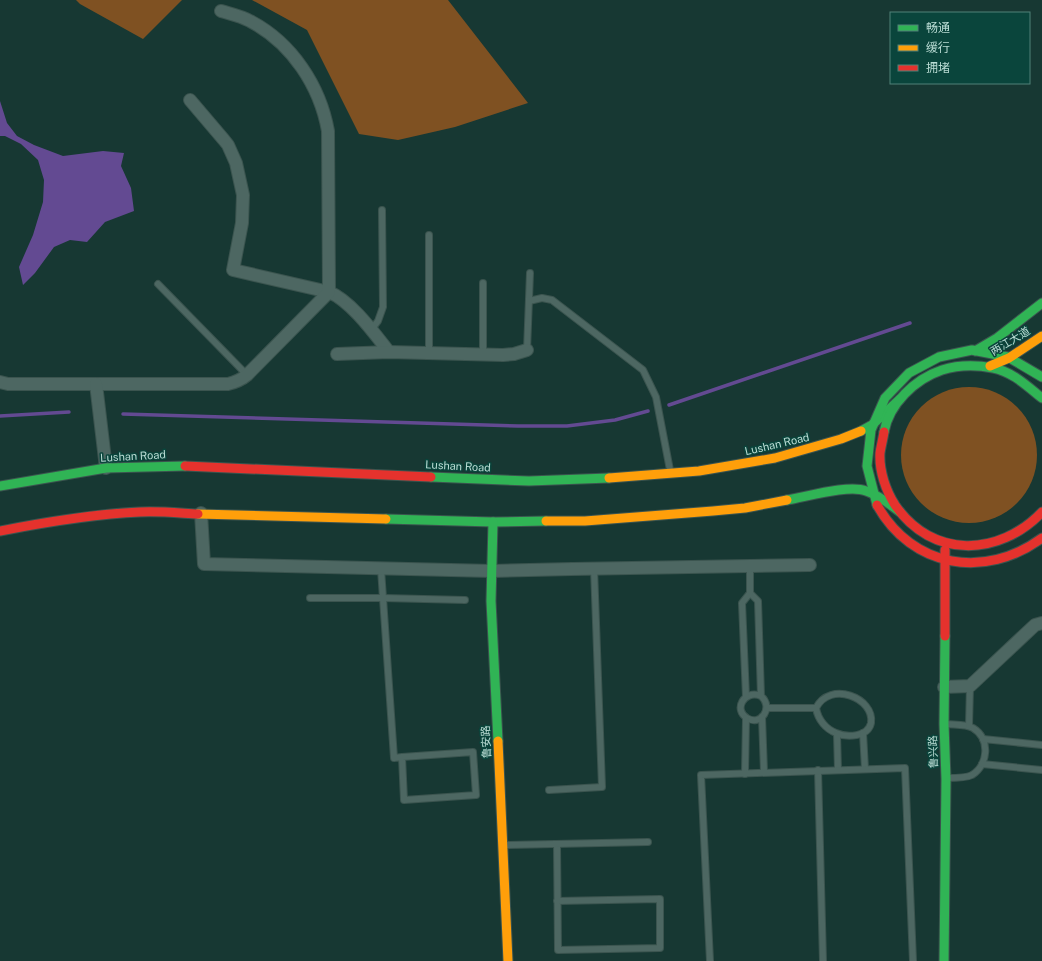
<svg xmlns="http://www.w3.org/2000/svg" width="1042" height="961" viewBox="0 0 1042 961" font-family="'Public Sans','Noto Sans SC',sans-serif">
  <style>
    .green { fill: #7f5122 }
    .water { fill: #634a92 }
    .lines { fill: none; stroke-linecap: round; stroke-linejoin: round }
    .stream { stroke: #634a92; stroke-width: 3.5 }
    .lane-casing { stroke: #3b544f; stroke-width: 8 }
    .street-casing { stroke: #3b544f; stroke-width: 14 }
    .fast-casing { stroke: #3b544f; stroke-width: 11 }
    .slow-casing { stroke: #3b544f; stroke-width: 11 }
    .jam-casing { stroke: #3b544f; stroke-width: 11 }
    .lane { stroke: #4d6762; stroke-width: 6 }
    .street { stroke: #4d6762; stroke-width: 12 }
    .fast { stroke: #30b455; stroke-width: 9 }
    .slow { stroke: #ff9f0a; stroke-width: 9 }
    .jam { stroke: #e5322d; stroke-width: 9 }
    .labels { text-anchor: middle; stroke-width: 3; stroke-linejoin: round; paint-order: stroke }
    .street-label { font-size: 11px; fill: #badcd4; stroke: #0a453c }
  </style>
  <rect width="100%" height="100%" fill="#173833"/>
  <!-- green -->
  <g class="green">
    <path d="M 76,0 L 182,0 L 143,39 L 80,4 Z"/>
    <path d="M 252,0 L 448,0 L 528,103 L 455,127 L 398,140 L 359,134 L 307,30 Z"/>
    <circle cx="969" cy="455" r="68"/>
  </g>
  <!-- water -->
  <path class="water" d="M 0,101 L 7,123 L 17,136 L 34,145 L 63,156 L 103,151 L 124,153 L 121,166 L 131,188 L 134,211 L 105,222 L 87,242 L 70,240 L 54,247 L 35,273 L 23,285 L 19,267 L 33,235 L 43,202 L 44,180 L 38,160 L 21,144 L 5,136 L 0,136 Z"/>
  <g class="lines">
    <!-- stream -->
    <g class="stream">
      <path d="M 669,405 L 910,323"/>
      <path d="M 123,414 L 518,426 L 567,426 L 615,420 L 648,411"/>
      <path d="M 0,416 L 69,412"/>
    </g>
    <!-- lane casing -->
    <g class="lane-casing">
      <g id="lane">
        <path d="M 429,235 L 429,353"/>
        <path d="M 483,283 L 483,354"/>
        <path d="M 158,284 L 247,375"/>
        <path d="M 529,301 L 542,298 L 552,300 L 643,370 L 656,397 L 670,470"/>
        <path d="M 371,330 L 378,321 L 383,307 L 382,210"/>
        <path d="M 527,350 L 530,273"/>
        <path d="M 381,569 L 394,758 L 402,757 L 473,752 L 476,795 L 404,800 L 402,757"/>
        <path d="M 750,593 L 758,601 L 761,696 C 774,707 761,727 747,718 C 733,710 744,689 761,696"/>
        <path d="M 310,598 L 383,598 L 465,600"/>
        <path d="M 746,697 L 742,603 L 750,593 L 750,566"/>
        <path d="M 767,708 L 816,708 C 818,720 826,729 836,733 C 847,738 868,737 871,723 C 875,698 830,680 816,708"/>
        <path d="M 762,717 L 764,772"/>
        <path d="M 946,724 C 954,725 966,724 973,728 C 991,739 988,765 972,775 C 966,778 955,778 947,778"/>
        <path d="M 969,726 L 970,686"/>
        <path d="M 863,733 L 865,769"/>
        <path d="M 837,734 L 838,770"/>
        <path d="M 983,739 L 1042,745"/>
        <path d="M 982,764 L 1042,770"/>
        <path d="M 818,770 L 823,961"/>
        <path d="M 745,774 L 746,718"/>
        <path d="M 549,790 L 602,787 L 594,568"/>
        <path d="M 557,844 L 558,950 L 660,948 L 660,899 L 557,901"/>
        <path d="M 504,845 L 648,842"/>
        <path d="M 710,961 L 701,775 L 905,768 L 913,961"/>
      </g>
    </g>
    <!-- street casing -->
    <g class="street-casing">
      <g id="street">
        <path d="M 190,100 L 224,140 L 228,145 L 236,163 L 243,195 L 242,223 L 233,270 L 329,292 C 351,301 374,333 389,352"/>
        <path d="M 337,354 L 389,352 L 503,355 L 514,354 L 527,350"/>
        <path d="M 0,382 L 8,384 L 228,384 C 236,382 241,380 247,375 L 329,292 L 328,131 C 320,86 292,43 250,21 C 241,16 231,14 221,11"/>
        <path d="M 96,384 L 106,468"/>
        <path d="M 201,513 L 204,564 L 492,571 L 572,569 L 810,565"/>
        <path d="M 944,687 L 970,686 L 1035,625 L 1042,623"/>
      </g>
    </g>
    <!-- fast casing -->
    <g class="fast-casing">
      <g id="fast">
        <path d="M 975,351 L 997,338 L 1042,303"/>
        <path d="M 861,431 L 872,425 L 900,399"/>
        <path d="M 884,432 C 889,404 915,379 942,370 C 958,365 977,365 993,368 C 1013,372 1027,386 1042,398"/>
        <path d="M 431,477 L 529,481 L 609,478"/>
        <path d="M 0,486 L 106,468 L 185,466"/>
        <path d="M 787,500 C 806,497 849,484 866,491 C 879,495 889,504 900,512"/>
        <path d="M 877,505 L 867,466 L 871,430 L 885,398 L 909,373 L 939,357 L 972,350 L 1008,357 L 1042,377"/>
        <path d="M 386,519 L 493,522 L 546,521"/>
        <path d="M 493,522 L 491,601 L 498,741"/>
        <path d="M 944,961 L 946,779 L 944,724 L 945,636"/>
      </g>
    </g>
    <!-- slow casing -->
    <g class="slow-casing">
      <g id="slow">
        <path d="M 990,366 L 1009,358 L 1042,336"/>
        <path d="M 609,478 L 699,471 L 775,458 L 841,439 L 861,431"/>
        <path d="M 198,514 L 386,519"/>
        <path d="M 546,521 L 585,521 L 713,511 L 745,508 L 787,500"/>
        <path d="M 498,741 L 508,961"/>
      </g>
    </g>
    <!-- jam casing -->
    <g class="jam-casing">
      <g id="jam">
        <path d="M 884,432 C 883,439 881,446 880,453 C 879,471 886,491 895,505 C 932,559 999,557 1042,512"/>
        <path d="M 185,466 L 431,477"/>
        <path d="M 877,505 C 912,568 985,580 1042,538"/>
        <path d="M 0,531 C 46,522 93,514 140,512 C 159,511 179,513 198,514"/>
        <path d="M 945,636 L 945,550"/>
      </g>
    </g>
    <!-- lane -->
    <use href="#lane" class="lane"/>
    <!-- street -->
    <use href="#street" class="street"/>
    <!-- fast -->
    <use href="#fast" class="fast"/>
    <!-- slow -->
    <use href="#slow" class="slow"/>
    <!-- jam -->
    <use href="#jam" class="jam"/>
  </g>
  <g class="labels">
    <!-- street labels -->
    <g class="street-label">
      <text transform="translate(1010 341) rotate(-31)" y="4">两江大道</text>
      <text transform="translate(777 444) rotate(-13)" y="4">Lushan Road</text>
      <text transform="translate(133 456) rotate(-3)" y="4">Lushan Road</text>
      <text transform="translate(458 466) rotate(3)" y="4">Lushan Road</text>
      <text transform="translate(486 742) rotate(-93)" y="4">鲁安路</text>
      <text transform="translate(933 752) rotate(-92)" y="4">鲁兴路</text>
    </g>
  </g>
  <!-- legend -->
  <rect x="890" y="12" width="140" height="72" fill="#0a453c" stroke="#508179"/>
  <rect x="898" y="25" width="20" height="6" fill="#30b455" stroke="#508179"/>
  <text x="926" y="32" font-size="12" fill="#badcd4">畅通</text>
  <rect x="898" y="45" width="20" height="6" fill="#ff9f0a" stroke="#508179"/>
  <text x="926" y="52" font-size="12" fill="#badcd4">缓行</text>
  <rect x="898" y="65" width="20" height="6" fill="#e5322d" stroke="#508179"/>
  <text x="926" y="72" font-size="12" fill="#badcd4">拥堵</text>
</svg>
